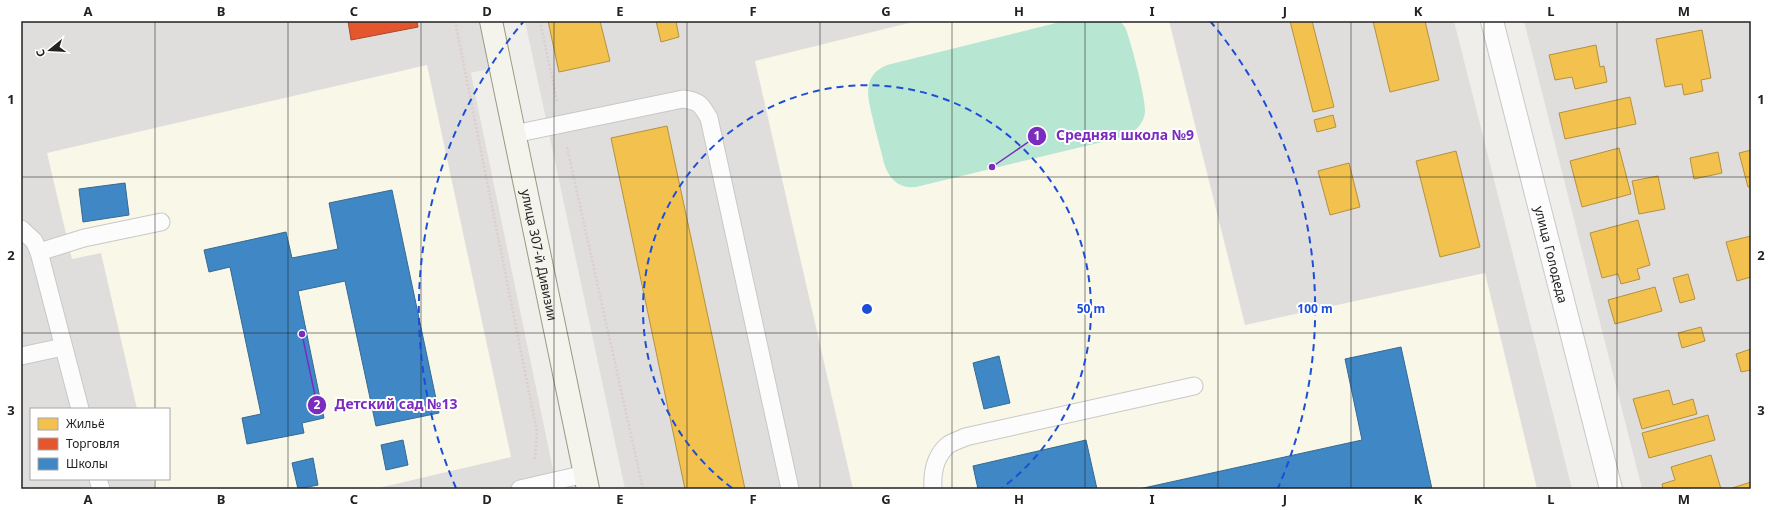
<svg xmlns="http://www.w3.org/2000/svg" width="1772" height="510" viewBox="0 0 1772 510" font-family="'Noto Sans',sans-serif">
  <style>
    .residential { fill: #dfdedc; fill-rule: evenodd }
    .education { fill: #f8f7e8 }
    .pitch { fill: #b7e6d2 }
    .parking { fill: #e0dfde }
    .homes { fill: #f2c14e; stroke: #b49141 }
    .shops { fill: #e4572e; stroke: #aa472a }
    .schools { fill: #3f88c5; stroke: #366994 }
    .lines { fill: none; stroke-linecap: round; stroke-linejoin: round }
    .lane-casing { stroke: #c9c8c7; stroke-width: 19 }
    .street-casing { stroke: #c9c8c7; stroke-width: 24 }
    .secondary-casing { stroke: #999a82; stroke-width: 24 }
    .path { stroke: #dccecd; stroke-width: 2.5; stroke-dasharray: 2 2; stroke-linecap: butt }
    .lane { stroke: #fdfcfc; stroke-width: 17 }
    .street { stroke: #fdfcfc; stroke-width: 22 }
    .secondary { stroke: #f4f4ed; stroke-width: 22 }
    .grid { fill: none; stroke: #222; stroke-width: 1; stroke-opacity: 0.55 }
    .ring { fill: none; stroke: #1d4ed8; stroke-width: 2; stroke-dasharray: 7 5 }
    .labels { text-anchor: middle; stroke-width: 4; stroke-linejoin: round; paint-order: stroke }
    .street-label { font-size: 13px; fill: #222; stroke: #fff }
    .centre { fill: #1d4ed8; stroke: #fff; stroke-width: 2 }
    .ring-label { font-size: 12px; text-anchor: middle; font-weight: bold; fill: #1d4ed8; stroke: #fff; stroke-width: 4; stroke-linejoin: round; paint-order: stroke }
    .leader { fill: none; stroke: #7b2cbf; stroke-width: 1.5 }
    .callout-dot { fill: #7b2cbf; stroke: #fff; stroke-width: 1.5 }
    .mark-label { font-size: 12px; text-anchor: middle; font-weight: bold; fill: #fff }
    .callout-label { font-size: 14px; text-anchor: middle; font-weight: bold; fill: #7b2cbf; stroke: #fff; stroke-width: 4; stroke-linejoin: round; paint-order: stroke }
    .neatline { fill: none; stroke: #222; stroke-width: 1.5 }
    .grid-label { font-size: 13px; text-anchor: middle; font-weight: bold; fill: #222 }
  </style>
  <rect width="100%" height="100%" fill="#f0eeeb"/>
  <!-- residential -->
  <g class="residential">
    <path d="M 21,21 L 460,21 L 557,489 L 21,489 ZM 31,409 L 169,409 L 169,479 L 31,479 Z"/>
    <path d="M 525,21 L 1454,21 L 1572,489 L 625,489 Z"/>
    <path d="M 1524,21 L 1751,21 L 1751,489 L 1642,489 Z"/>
  </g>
  <!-- education -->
  <g class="education">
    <path d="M 917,21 L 1169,21 L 1245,325 L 1485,273 L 1537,489 L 853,489 L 755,61 Z"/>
    <path d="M 427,65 L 511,457 L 374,489 L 155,489 L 153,479 L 169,479 L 169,409 L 137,409 L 101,253 L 72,259 L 47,153 Z"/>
  </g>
  <!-- pitch -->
  <path class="pitch" d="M 1064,21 L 1120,21 L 1125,27 C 1131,41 1146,99 1145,112 C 1144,123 1136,131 1127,136 L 916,187 C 899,189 889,179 884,163 C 881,150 877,137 874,124 C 869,101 859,77 887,65 Z"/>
  <!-- parking -->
  <path class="parking" d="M 459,21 L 479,21 L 489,69 L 469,73 Z"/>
  <!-- homes -->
  <g class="homes">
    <path d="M 548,21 L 600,21 L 610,61 L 559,72 Z"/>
    <path d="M 656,21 L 676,21 L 679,37 L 661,42 Z"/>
    <path d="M 1290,21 L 1312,21 L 1334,107 L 1313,112 Z"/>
    <path d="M 1373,21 L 1425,21 L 1439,80 L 1390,92 Z"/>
    <path d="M 1702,30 L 1711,78 L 1701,80 L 1703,91 L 1684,95 L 1682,84 L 1665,87 L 1656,39 Z"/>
    <path d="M 1596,45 L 1600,67 L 1604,66 L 1607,82 L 1575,89 L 1572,77 L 1555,80 L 1549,55 Z"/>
    <path d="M 1630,97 L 1636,124 L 1565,139 L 1559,113 Z"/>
    <path d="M 1333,115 L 1336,127 L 1317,132 L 1314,120 Z"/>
    <path d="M 667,126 L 745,489 L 685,489 L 611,138 Z"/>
    <path d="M 1619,148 L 1631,194 L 1582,207 L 1570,161 Z"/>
    <path d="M 1751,150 L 1751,187 L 1748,187 L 1739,153 Z"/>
    <path d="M 1456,151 L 1480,247 L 1440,257 L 1416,161 Z"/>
    <path d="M 1718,152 L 1722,173 L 1694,179 L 1690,158 Z"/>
    <path d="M 1349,163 L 1360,207 L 1330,215 L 1318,171 Z"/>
    <path d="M 1658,176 L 1665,209 L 1639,214 L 1632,181 Z"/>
    <path d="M 1638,220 L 1650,265 L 1637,269 L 1640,279 L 1621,284 L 1618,274 L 1602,278 L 1590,233 Z"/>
    <path d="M 1751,236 L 1751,277 L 1737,281 L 1726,242 Z"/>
    <path d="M 1688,274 L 1695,299 L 1680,303 L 1673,278 Z"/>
    <path d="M 1655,287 L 1662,311 L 1615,324 L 1608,300 Z"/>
    <path d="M 1701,327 L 1705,341 L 1682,348 L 1678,333 Z"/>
    <path d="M 1751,349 L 1751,370 L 1741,372 L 1736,354 Z"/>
    <path d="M 1669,390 L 1673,405 L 1693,399 L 1697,414 L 1642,429 L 1633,399 Z"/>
    <path d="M 1708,415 L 1715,440 L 1649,458 L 1642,433 Z"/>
    <path d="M 1711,455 L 1721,489 L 1663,489 L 1662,484 L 1675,480 L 1671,467 Z"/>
    <path d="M 1751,482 L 1751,489 L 1732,489 L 1732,488 Z"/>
  </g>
  <!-- shops -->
  <path class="shops" d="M 348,21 L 417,21 L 418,27 L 351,40 Z"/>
  <!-- schools -->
  <g class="schools">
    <path d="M 125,183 L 129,215 L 83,222 L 79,189 Z"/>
    <path d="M 392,190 L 439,413 L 376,426 L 345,281 L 298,291 L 324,418 L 302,423 L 304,433 L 247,444 L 242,418 L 261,414 L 230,267 L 209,272 L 204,250 L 286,232 L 292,258 L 338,249 L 329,203 Z"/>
    <path d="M 1401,347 L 1432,489 L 1139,489 L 1362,440 L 1345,359 Z"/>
    <path d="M 999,356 L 1010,403 L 984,409 L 973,363 Z"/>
    <path d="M 403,440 L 408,465 L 386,470 L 381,445 Z"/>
    <path d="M 1086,440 L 1097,489 L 978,489 L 973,466 Z"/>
    <path d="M 313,458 L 318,485 L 298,489 L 292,463 Z"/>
  </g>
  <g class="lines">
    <!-- lane casing -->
    <g class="lane-casing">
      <g id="lane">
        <path d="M 514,134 L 683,99 C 699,101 701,104 709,118 L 790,489"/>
        <path d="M 21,229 L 34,241 L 39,252 L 80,409"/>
        <path d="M 39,252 L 84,238 L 161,222"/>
        <path d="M 21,356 L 63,347"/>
        <path d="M 98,479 L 101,489"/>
        <path d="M 520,489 L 585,474"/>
        <path d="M 933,489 C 932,473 935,456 948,445 C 952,442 960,440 965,437 L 1194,386"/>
      </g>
    </g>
    <!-- street casing -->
    <g class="street-casing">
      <g id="street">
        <path id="s1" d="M 1492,21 L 1611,489"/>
      </g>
    </g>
    <!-- secondary casing -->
    <g class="secondary-casing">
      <g id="secondary">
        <path id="s2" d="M 491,21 L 588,489"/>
      </g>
    </g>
    <!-- path -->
    <g class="path">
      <path d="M 455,21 L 537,432 L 535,461"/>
      <path d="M 540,21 L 557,101"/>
      <path d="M 567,147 L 643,489"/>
    </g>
    <!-- lane -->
    <use href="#lane" class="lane"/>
    <!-- street -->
    <use href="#street" class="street"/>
    <!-- secondary -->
    <use href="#secondary" class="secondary"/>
  </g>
  <!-- grid -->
  <path class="grid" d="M 155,21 L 155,409M 288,21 L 288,489M 421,21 L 421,489M 554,21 L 554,489M 687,21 L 687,489M 820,21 L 820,489M 952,21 L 952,489M 1085,21 L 1085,489M 1218,21 L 1218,489M 1351,21 L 1351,489M 1484,21 L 1484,489M 1617,21 L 1617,489M 21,177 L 1751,177M 21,333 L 1751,333M 155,479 L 155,489"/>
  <!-- distance rings -->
  <g class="ring">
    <path d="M732 488A224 224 0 1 1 1002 488"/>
    <path d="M456 488A448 448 0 0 1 524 21M1210 21A448 448 0 0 1 1278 488"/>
  </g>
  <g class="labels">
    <!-- street labels -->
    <g class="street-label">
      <text dy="5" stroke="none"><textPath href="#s2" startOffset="239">улица 307-й Дивизии</textPath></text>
      <text dy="5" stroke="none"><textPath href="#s1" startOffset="241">улица Голодеда</textPath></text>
    </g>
  </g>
  <circle cx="867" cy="309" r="6" class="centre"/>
  <g class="ring-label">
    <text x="1091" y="313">50 m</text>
    <text x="1315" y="313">100 m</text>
  </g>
  <!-- callouts -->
  <path class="leader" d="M992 167L1037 136M302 334L317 405"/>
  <g class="callout-dot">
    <circle cx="992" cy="167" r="4"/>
    <circle cx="302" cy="334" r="4"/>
    <circle cx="1037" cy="136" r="10"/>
    <circle cx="317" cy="405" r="10"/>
  </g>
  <g class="mark-label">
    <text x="1037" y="140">1</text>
    <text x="317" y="409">2</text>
  </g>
  <g class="callout-label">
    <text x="1125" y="140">Средняя школа №9</text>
    <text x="396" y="409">Детский сад №13</text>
  </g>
  <!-- border -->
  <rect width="1772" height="510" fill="none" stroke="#ffffff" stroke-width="44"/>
  <!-- legend -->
  <rect x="30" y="408" width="140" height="72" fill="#ffffff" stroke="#a7a7a7"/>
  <rect x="38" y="418" width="20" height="12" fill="#f2c14e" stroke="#a7a7a7"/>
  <text x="66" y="428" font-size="12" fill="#222222">Жильё</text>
  <rect x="38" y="438" width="20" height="12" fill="#e4572e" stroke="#a7a7a7"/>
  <text x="66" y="448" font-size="12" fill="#222222">Торговля</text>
  <rect x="38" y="458" width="20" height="12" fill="#3f88c5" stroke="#a7a7a7"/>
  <text x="66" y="468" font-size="12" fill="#222222">Школы</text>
  <!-- north arrow -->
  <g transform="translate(50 50) rotate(252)" stroke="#ffffff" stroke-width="3" paint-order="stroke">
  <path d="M0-3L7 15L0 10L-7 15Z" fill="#222222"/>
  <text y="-6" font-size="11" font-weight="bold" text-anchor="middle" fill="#222222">С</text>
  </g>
  <rect x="22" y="22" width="1728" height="466" class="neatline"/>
  <g class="grid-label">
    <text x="88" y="16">A</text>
    <text x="221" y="16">B</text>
    <text x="354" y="16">C</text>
    <text x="487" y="16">D</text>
    <text x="620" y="16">E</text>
    <text x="753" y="16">F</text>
    <text x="886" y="16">G</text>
    <text x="1019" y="16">H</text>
    <text x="1152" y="16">I</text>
    <text x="1285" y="16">J</text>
    <text x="1418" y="16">K</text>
    <text x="1551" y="16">L</text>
    <text x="1684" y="16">M</text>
    <text x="11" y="104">1</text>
    <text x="1761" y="104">1</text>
    <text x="11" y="260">2</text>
    <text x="1761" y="260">2</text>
    <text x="11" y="415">3</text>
    <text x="1761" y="415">3</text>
    <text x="88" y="504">A</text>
    <text x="221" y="504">B</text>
    <text x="354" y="504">C</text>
    <text x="487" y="504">D</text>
    <text x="620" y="504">E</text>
    <text x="753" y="504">F</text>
    <text x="886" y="504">G</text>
    <text x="1019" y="504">H</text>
    <text x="1152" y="504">I</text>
    <text x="1285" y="504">J</text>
    <text x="1418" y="504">K</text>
    <text x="1551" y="504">L</text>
    <text x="1684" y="504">M</text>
  </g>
</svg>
